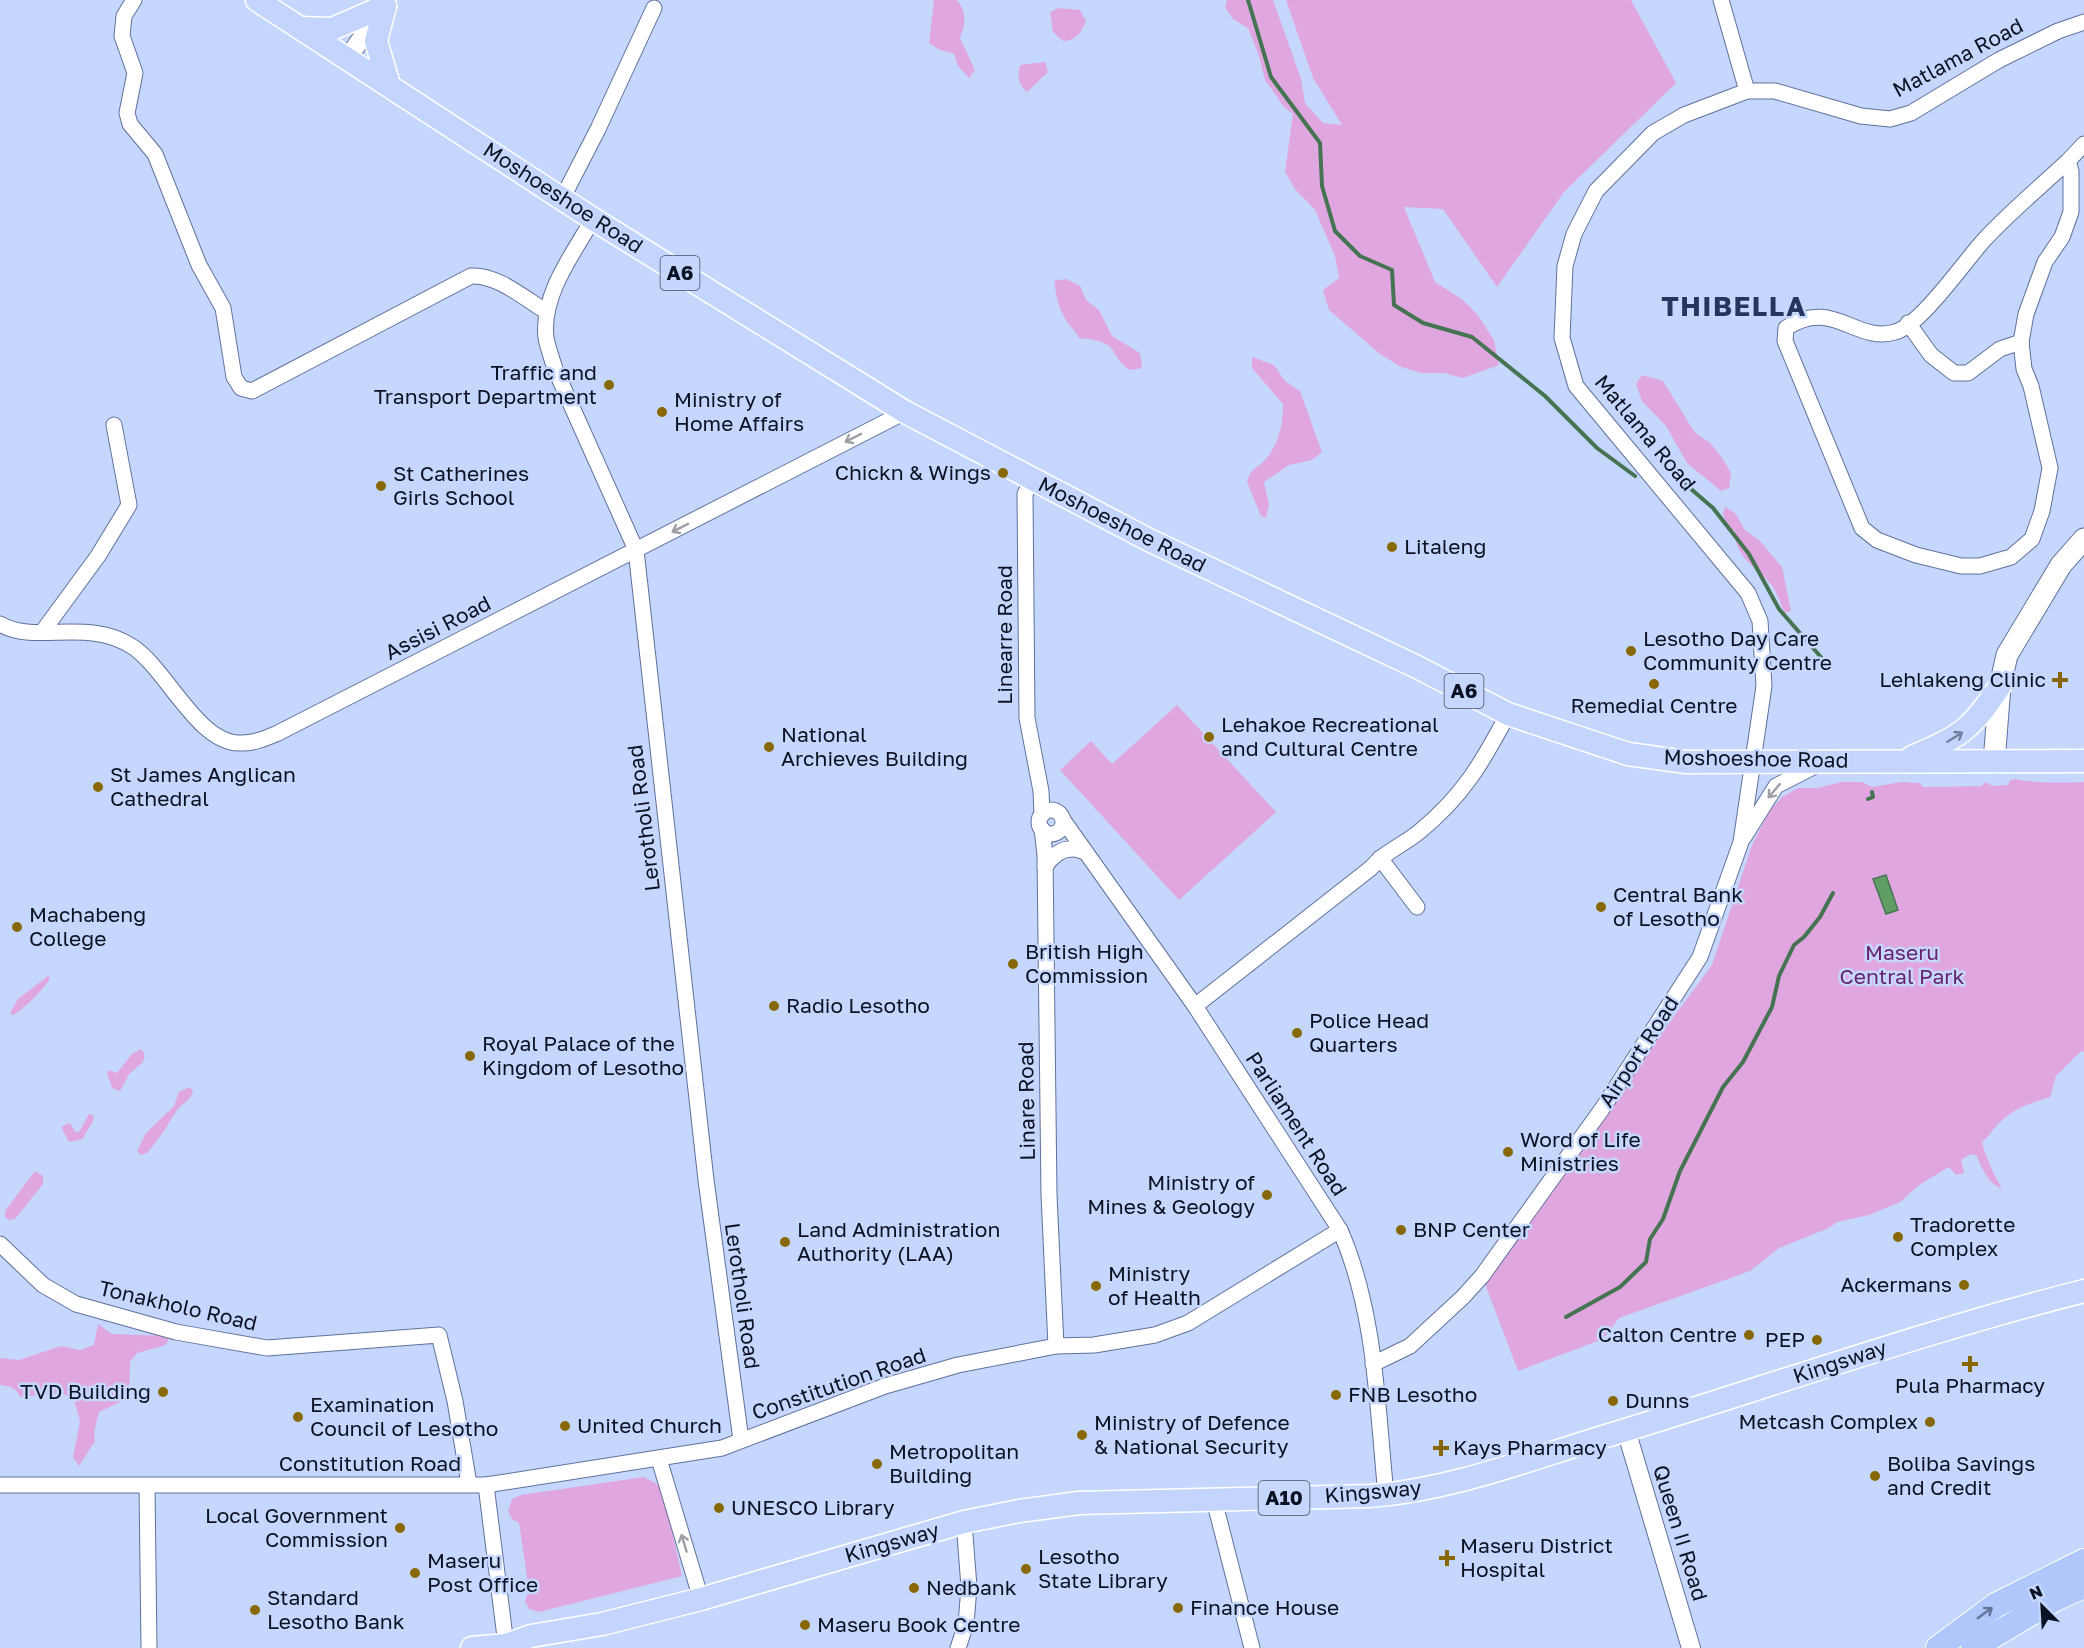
<svg xmlns="http://www.w3.org/2000/svg" width="2084" height="1648" viewBox="0 0 2084 1648" font-family="'Golos Text',sans-serif">
  <style>
    .green { fill: #e0a6e0 }
    .water { fill: #609e66; stroke: #467452; stroke-width: 1.5 }
    .lines { fill: none; stroke-linecap: round; stroke-linejoin: round }
    .stream { stroke: #467452; stroke-width: 4 }
    .minor-casing { stroke: #5f719c; stroke-width: 17 }
    .tertiary-casing { stroke: #5f719c; stroke-width: 20 }
    .secondary-casing { stroke: #5f719c; stroke-width: 23 }
    .primary-casing { stroke: #fff; stroke-width: 25 }
    .trunk-casing { stroke: #fff; stroke-width: 26 }
    .minor { stroke: #fff; stroke-width: 15 }
    .tertiary { stroke: #fff; stroke-width: 18 }
    .secondary { stroke: #fff; stroke-width: 21 }
    .primary { stroke: #c4d5fd; stroke-width: 22 }
    .trunk { stroke: #b0c7fc; stroke-width: 24 }
    .oneway { stroke: #9da0a7 }
    .oneway2 { stroke: #717d9b }
    .oneway3 { stroke: #66769a }
    .poi-dot { fill: #886804; stroke: #c6d7fe; stroke-width: 2 }
    .labels { text-anchor: middle; stroke-width: 5; stroke-linejoin: round; paint-order: stroke }
    .shield { fill: #c6d7fe; stroke: #434d65; stroke-width: 1.5 }
    .shield-label { font-size: 20px; font-weight: bold; fill: #0b1223 }
    .street-label { font-size: 21px; fill: #0b1223; stroke: #c6d7fe }
    .poi-label { font-size: 21px; fill: #0b1223; stroke: #c6d7fe; text-anchor: start }
    .park-label { font-size: 21px; fill: #68236a; stroke: #c6d7fe }
    .district-label { font-size: 27px; font-weight: bold; letter-spacing: 1.5px; fill: #26355b; stroke: #c6d7fe }
  </style>
  <rect width="100%" height="100%" fill="#c6d7fe"/>
  <!-- green -->
  <g class="green">
    <path d="M 934,0 L 957,0 C 967,13 966,23 960,38 L 975,70 L 969,78 L 958,66 L 954,54 L 940,50 L 929,43 Z"/>
    <path d="M 1227,0 L 1273,0 L 1301,79 L 1305,103 L 1323,123 L 1342,125 L 1313,78 L 1286,0 L 1631,0 L 1676,83 L 1564,192 L 1497,287 L 1443,209 L 1404,207 L 1435,282 L 1463,300 L 1477,314 L 1494,340 L 1499,365 L 1463,378 L 1444,373 L 1422,373 L 1401,367 L 1380,354 L 1329,310 L 1323,290 L 1339,278 L 1335,256 L 1315,210 L 1295,189 L 1285,172 L 1293,114 L 1284,107 L 1265,80 L 1259,56 L 1248,28 L 1233,19 L 1225,7 Z"/>
    <path d="M 1059,8 L 1080,10 L 1086,21 C 1081,33 1076,41 1063,41 L 1053,32 L 1050,12 Z"/>
    <path d="M 1045,62 L 1048,72 L 1027,92 C 1018,84 1017,77 1020,65 Z"/>
    <path d="M 1066,279 L 1080,286 L 1086,300 L 1099,310 L 1112,336 L 1140,353 L 1142,368 L 1129,370 C 1121,364 1119,360 1114,352 C 1107,340 1091,339 1079,338 C 1075,330 1069,326 1065,318 C 1058,308 1056,293 1054,281 Z"/>
    <path d="M 1252,357 L 1274,365 L 1285,381 L 1300,391 L 1322,452 L 1312,460 L 1289,465 L 1264,482 L 1269,505 L 1266,518 L 1261,516 L 1247,482 C 1252,467 1254,471 1264,461 C 1279,445 1283,425 1283,404 L 1252,368 Z"/>
    <path d="M 1642,375 L 1663,381 L 1695,433 L 1709,442 L 1721,456 L 1731,473 L 1729,488 L 1721,491 L 1687,463 L 1666,426 L 1642,401 L 1636,384 Z"/>
    <path d="M 1725,507 L 1735,513 L 1745,530 L 1760,541 L 1782,567 L 1791,611 L 1785,613 C 1780,603 1777,591 1770,583 C 1754,565 1735,558 1735,531 L 1726,525 L 1723,513 Z"/>
    <path d="M 1177,705 L 1276,812 L 1179,900 L 1060,770 L 1091,741 L 1112,764 Z"/>
    <path d="M 2015,779 C 2032,783 2069,783 2084,782 L 2084,1052 L 2081,1051 L 2056,1076 L 2050,1097 C 2031,1103 2014,1108 1998,1124 C 1992,1130 1990,1136 1982,1142 C 1984,1153 1996,1179 2002,1188 C 1990,1186 1981,1168 1977,1156 L 1971,1154 L 1961,1160 L 1964,1173 L 1956,1175 L 1949,1167 L 1919,1185 L 1900,1202 L 1869,1215 L 1837,1222 L 1829,1228 L 1779,1248 L 1750,1271 L 1619,1318 L 1603,1339 L 1518,1371 L 1482,1276 L 1712,965 L 1752,845 L 1770,810 L 1782,797 L 1798,788 L 1818,788 L 1841,782 L 1862,782 L 1872,787 L 1902,782 L 1920,783 L 1923,787 L 1982,786 L 1985,782 L 1993,786 L 2009,785 L 2009,781 Z"/>
    <path d="M 48,976 L 50,978 C 48,985 21,1012 13,1015 L 10,1013 L 18,999 Z"/>
    <path d="M 141,1049 L 145,1055 L 143,1062 L 129,1074 L 120,1091 L 112,1088 L 107,1073 L 109,1070 L 117,1073 L 132,1054 Z"/>
    <path d="M 190,1087 L 193,1092 C 190,1101 182,1103 177,1110 C 168,1125 159,1139 147,1153 L 141,1155 L 137,1151 L 146,1133 L 174,1106 L 179,1092 Z"/>
    <path d="M 89,1114 L 94,1116 C 94,1125 85,1130 83,1139 L 69,1142 L 61,1127 L 70,1123 L 75,1132 L 79,1132 Z"/>
    <path d="M 35,1171 L 43,1176 L 43,1184 L 15,1219 L 9,1220 L 5,1217 L 5,1211 Z"/>
    <path d="M 98,1324 L 112,1334 L 170,1336 L 166,1345 L 137,1353 L 130,1362 L 129,1398 L 99,1412 L 94,1432 L 95,1441 L 79,1466 L 73,1457 L 80,1421 L 74,1400 L 62,1393 L 20,1397 C 17,1388 9,1386 0,1385 L 0,1358 L 19,1360 L 61,1346 L 80,1350 L 94,1345 Z"/>
    <path d="M 644,1477 L 662,1487 L 682,1576 L 539,1612 L 529,1609 L 525,1601 L 529,1590 L 519,1523 L 512,1519 L 508,1511 L 512,1499 L 521,1495 Z"/>
  </g>
  <!-- water -->
  <path class="water" d="M 1886,875 L 1898,910 L 1886,914 L 1873,879 Z"/>
  <g class="lines">
    <!-- stream -->
    <g class="stream">
      <path d="M 1248,0 L 1271,77 L 1320,143 L 1322,186 L 1335,231 L 1360,256 L 1392,270 L 1394,305 L 1423,323 L 1472,337 L 1545,396 L 1597,448 L 1635,476"/>
      <path d="M 1669,470 L 1713,508 L 1749,554 L 1779,609 L 1827,664"/>
      <path d="M 1868,799 L 1873,797 L 1872,792"/>
      <path d="M 1566,1317 L 1620,1287 L 1646,1262 L 1650,1239 L 1663,1219 L 1680,1171 L 1723,1087 L 1743,1062 L 1772,1007 L 1779,976 L 1794,945 L 1804,937 L 1820,917 L 1833,893"/>
    </g>
    <!-- minor casing -->
    <g class="minor-casing">
      <g id="minor">
        <path d="M 134,0 L 124,16 L 122,36 L 135,73 L 127,113 L 130,124 L 155,154 L 199,265 L 223,308 L 234,377 L 241,388 L 252,391 L 471,276 C 497,274 525,299 547,312"/>
        <path d="M 1721,0 L 1747,91"/>
        <path d="M 2068,161 C 2040,187 2010,212 1984,240 C 1964,262 1921,325 1895,332 C 1856,344 1833,297 1786,328 L 1785,341 L 1862,528 L 1877,540 L 1916,555 L 1961,566 L 1980,566 L 2011,557 L 2032,539 L 2042,511 L 2050,468 L 2031,386 L 2024,369 L 2021,342 L 2026,314 L 2045,262 L 2062,237 L 2071,212 L 2071,171 L 2068,161 L 2084,144"/>
        <path d="M 563,197 L 598,129 L 654,8"/>
        <path d="M 593,219 C 573,254 541,295 546,338 C 548,348 552,359 555,369 L 636,550 L 706,1180 L 741,1440"/>
        <path d="M 1908,323 L 1931,355 L 1954,373 L 1968,373 L 2000,349 L 2021,342"/>
        <path d="M 1033,479 L 1025,494 L 1027,718 L 1041,791 L 1042,815"/>
        <path d="M 0,624 C 35,645 88,617 133,647 C 167,670 197,742 239,743 C 253,744 266,738 278,733 L 905,412"/>
        <path d="M 43,631 L 98,556 L 129,505 L 114,425"/>
        <circle cx="1051" cy="822" r="12"/>
        <path d="M 1063,820 L 1195,1006 L 1340,1230 C 1376,1312 1377,1406 1386,1495"/>
        <path d="M 1042,829 L 1045,855 L 1049,1195 L 1056,1346"/>
        <path d="M 1744,837 L 1776,786 L 1819,764"/>
        <path d="M 1380,858 L 1417,907"/>
        <path d="M 1045,867 C 1054,853 1066,845 1082,851"/>
        <path d="M 1195,1006 L 1371,868 C 1384,852 1403,845 1419,832 C 1463,796 1482,763 1508,714"/>
        <path d="M 0,1244 L 43,1285 L 76,1304 L 176,1332 L 267,1348 L 439,1335 L 455,1401 L 469,1484"/>
        <path d="M 1373,1364 L 1410,1346 L 1463,1297 L 1482,1276 L 1602,1109 L 1700,957 L 1741,842 L 1764,686 L 1760,621 L 1748,593 L 1576,386 L 1562,338 L 1565,266 L 1574,234 L 1596,191 L 1653,133 L 1684,115 L 1747,91 L 1775,91 L 1861,116 L 1890,119 L 1911,113 L 1999,60 L 2058,31 L 2084,22"/>
        <path d="M 659,1459 L 701,1599"/>
        <path d="M 0,1485 L 486,1485 L 722,1448 L 885,1386 L 958,1365 L 1056,1346 L 1094,1345 L 1155,1335 L 1188,1323 L 1340,1230"/>
        <path d="M 486,1485 L 506,1645"/>
        <path d="M 147,1486 L 149,1648"/>
        <path d="M 1214,1500 L 1252,1648"/>
        <path d="M 958,1648 L 966,1624 L 969,1587 L 964,1522"/>
      </g>
    </g>
    <!-- tertiary casing -->
    <g class="tertiary-casing">
      <g id="tertiary">
        <path d="M 347,59 L 382,9"/>
        <path d="M 1626,1430 L 1691,1648"/>
      </g>
    </g>
    <!-- secondary casing -->
    <g class="secondary-casing">
      <path id="secondary" d="M 1994,762 L 2000,686 L 2007,655 L 2061,565 L 2084,539"/>
    </g>
    <!-- primary casing -->
    <g class="primary-casing">
      <g id="primary">
        <path d="M 257,0 L 593,219 L 905,412 L 1149,540 L 1415,666 L 1508,714 L 1628,754 L 1686,762 L 2084,761"/>
        <path d="M 385,6 L 376,41 L 389,85"/>
        <path d="M 300,28 L 332,29 L 385,6"/>
        <path d="M 1912,757 C 1961,736 1970,731 2000,686"/>
        <path d="M 472,1648 L 506,1645 L 531,1636 L 602,1624 L 701,1599 L 964,1522 L 1019,1511 L 1079,1503 L 1370,1496 C 1450,1490 1527,1460 1603,1437 C 1763,1389 1921,1332 2084,1291"/>
      </g>
    </g>
    <!-- trunk casing -->
    <g class="trunk-casing">
      <g id="trunk">
        <path d="M 1938,1648 L 1996,1605 L 2084,1561"/>
        <path d="M 1973,1648 L 2055,1599 L 2084,1586"/>
      </g>
    </g>
    <!-- minor -->
    <use href="#minor" class="minor"/>
    <!-- tertiary -->
    <use href="#tertiary" class="tertiary"/>
    <!-- secondary -->
    <use href="#secondary" class="secondary"/>
    <!-- primary -->
    <use href="#primary" class="primary"/>
    <!-- trunk -->
    <use href="#trunk" class="trunk"/>
  </g>
  <!-- one-way arrows -->
  <defs><path id="oneway-shaft" d="M-6 0H5M1.5-3L5.5 0L1.5 3" fill="none" stroke-width="1.6" stroke-linecap="round" stroke-linejoin="round" transform="scale(1.5)"/></defs>
  <g class="oneway">
    <use href="#oneway-shaft" transform="translate(853 438) rotate(153)"/>
    <use href="#oneway-shaft" transform="translate(680 528) rotate(153)"/>
    <use href="#oneway-shaft" transform="translate(1774 791) rotate(130)"/>
    <use href="#oneway-shaft" transform="translate(684 1543) rotate(-107)"/>
  </g>
  <use class="oneway2" href="#oneway-shaft" transform="translate(1955 737) rotate(-32)"/>
  <use class="oneway3" href="#oneway-shaft" transform="translate(1985 1613) rotate(-36)"/>
  <!-- markers -->
  <g class="poi-dot">
    <circle cx="609" cy="385" r="6"/>
    <circle cx="662" cy="412" r="6"/>
    <circle cx="1003" cy="473" r="6"/>
    <circle cx="381" cy="486" r="6"/>
    <circle cx="1392" cy="547" r="6"/>
    <circle cx="1631" cy="651" r="6"/>
    <path d="M2057 671h6v6h6v6h-6v6h-6v-6h-6v-6h6z"/>
    <circle cx="1654" cy="684" r="6"/>
    <circle cx="1209" cy="737" r="6"/>
    <circle cx="769" cy="747" r="6"/>
    <circle cx="98" cy="787" r="6"/>
    <circle cx="1601" cy="907" r="6"/>
    <circle cx="17" cy="927" r="6"/>
    <circle cx="1013" cy="964" r="6"/>
    <circle cx="774" cy="1006" r="6"/>
    <circle cx="1297" cy="1033" r="6"/>
    <circle cx="470" cy="1056" r="6"/>
    <circle cx="1508" cy="1152" r="6"/>
    <circle cx="1267" cy="1195" r="6"/>
    <circle cx="1401" cy="1230" r="6"/>
    <circle cx="1898" cy="1237" r="6"/>
    <circle cx="785" cy="1242" r="6"/>
    <circle cx="1964" cy="1285" r="6"/>
    <circle cx="1096" cy="1286" r="6"/>
    <circle cx="1749" cy="1335" r="6"/>
    <circle cx="1817" cy="1340" r="6"/>
    <path d="M1967 1355h6v6h6v6h-6v6h-6v-6h-6v-6h6z"/>
    <circle cx="163" cy="1392" r="6"/>
    <circle cx="1336" cy="1395" r="6"/>
    <circle cx="1613" cy="1401" r="6"/>
    <circle cx="298" cy="1417" r="6"/>
    <circle cx="1930" cy="1422" r="6"/>
    <circle cx="565" cy="1426" r="6"/>
    <circle cx="1082" cy="1435" r="6"/>
    <path d="M1438 1439h6v6h6v6h-6v6h-6v-6h-6v-6h6z"/>
    <circle cx="877" cy="1464" r="6"/>
    <circle cx="1875" cy="1476" r="6"/>
    <circle cx="719" cy="1508" r="6"/>
    <circle cx="400" cy="1528" r="6"/>
    <path d="M1444 1549h6v6h6v6h-6v6h-6v-6h-6v-6h6z"/>
    <circle cx="1026" cy="1569" r="6"/>
    <circle cx="415" cy="1573" r="6"/>
    <circle cx="914" cy="1588" r="6"/>
    <circle cx="1178" cy="1608" r="6"/>
    <circle cx="255" cy="1610" r="6"/>
    <circle cx="805" cy="1625" r="6"/>
  </g>
  <g class="labels">
    <!-- shield labels -->
    <g class="shield">
      <rect x="660.5" y="256" width="39" height="34" rx="4.5"/>
      <rect x="1444.5" y="674" width="39" height="34" rx="4.5"/>
      <rect x="1258.5" y="1481" width="51" height="34" rx="4.5"/>
    </g>
    <g class="shield-label">
      <text x="680" y="280">A6</text>
      <text x="1464" y="698">A6</text>
      <text x="1284" y="1505">A10</text>
    </g>
    <!-- street labels -->
    <g class="street-label">
      <text transform="translate(1958 58) rotate(-28)" y="7">Matlama Road</text>
      <text transform="translate(563 198) rotate(33)" y="7">Moshoeshoe Road</text>
      <text transform="translate(1645 433) rotate(50)" y="7">Matlama Road</text>
      <text transform="translate(1122 525) rotate(27)" y="7">Moshoeshoe Road</text>
      <text transform="translate(438 628) rotate(-27)" y="7">Assisi Road</text>
      <text transform="translate(1005 635) rotate(-90)" y="7">Linearre Road</text>
      <text transform="translate(1756 759) rotate(1)" y="7">Moshoeshoe Road</text>
      <text transform="translate(644 818) rotate(-97)" y="7">Lerotholi Road</text>
      <text transform="translate(1639 1052) rotate(-57)" y="7">Airport Road</text>
      <text transform="translate(1027 1101) rotate(-91)" y="7">Linare Road</text>
      <text transform="translate(1296 1124) rotate(57)" y="7">Parliament Road</text>
      <text transform="translate(742 1296) rotate(82)" y="7">Lerotholi Road</text>
      <text transform="translate(178 1306) rotate(13)" y="7">Tonakholo Road</text>
      <text transform="translate(1840 1362) rotate(-18)" y="7">Kingsway</text>
      <text transform="translate(839 1384) rotate(-19)" y="7">Constitution Road</text>
      <text x="370" y="1471">Constitution Road</text>
      <text transform="translate(1373 1492) rotate(-5)" y="7">Kingsway</text>
      <text transform="translate(1680 1533) rotate(73)" y="7">Queen II Road</text>
      <text transform="translate(892 1543) rotate(-16)" y="7">Kingsway</text>
    </g>
    <!-- poi labels -->
    <g class="poi-label">
      <text x="597" y="380" text-anchor="end">Traffic and<tspan x="597" dy="24">Transport Department</tspan></text>
      <text x="674" y="407">Ministry of<tspan x="674" dy="24">Home Affairs</tspan></text>
      <text x="991" y="480" text-anchor="end">Chickn &amp; Wings</text>
      <text x="393" y="481">St Catherines<tspan x="393" dy="24">Girls School</tspan></text>
      <text x="1404" y="554">Litaleng</text>
      <text x="1643" y="646">Lesotho Day Care<tspan x="1643" dy="24">Community Centre</tspan></text>
      <text x="2046" y="687" text-anchor="end">Lehlakeng Clinic</text>
      <text x="1654" y="713" text-anchor="middle">Remedial Centre</text>
      <text x="1221" y="732">Lehakoe Recreational<tspan x="1221" dy="24">and Cultural Centre</tspan></text>
      <text x="781" y="742">National<tspan x="781" dy="24">Archieves Building</tspan></text>
      <text x="110" y="782">St James Anglican<tspan x="110" dy="24">Cathedral</tspan></text>
      <text x="1613" y="902">Central Bank<tspan x="1613" dy="24">of Lesotho</tspan></text>
      <text x="29" y="922">Machabeng<tspan x="29" dy="24">College</tspan></text>
      <text x="1025" y="959">British High<tspan x="1025" dy="24">Commission</tspan></text>
      <text x="786" y="1013">Radio Lesotho</text>
      <text x="1309" y="1028">Police Head<tspan x="1309" dy="24">Quarters</tspan></text>
      <text x="482" y="1051">Royal Palace of the<tspan x="482" dy="24">Kingdom of Lesotho</tspan></text>
      <text x="1520" y="1147">Word of Life<tspan x="1520" dy="24">Ministries</tspan></text>
      <text x="1255" y="1190" text-anchor="end">Ministry of<tspan x="1255" dy="24">Mines &amp; Geology</tspan></text>
      <text x="1910" y="1232">Tradorette<tspan x="1910" dy="24">Complex</tspan></text>
      <text x="797" y="1237">Land Administration<tspan x="797" dy="24">Authority (LAA)</tspan></text>
      <text x="1413" y="1237">BNP Center</text>
      <text x="1108" y="1281">Ministry<tspan x="1108" dy="24">of Health</tspan></text>
      <text x="1952" y="1292" text-anchor="end">Ackermans</text>
      <text x="1737" y="1342" text-anchor="end">Calton Centre</text>
      <text x="1805" y="1347" text-anchor="end">PEP</text>
      <text x="1970" y="1393" text-anchor="middle">Pula Pharmacy</text>
      <text x="151" y="1399" text-anchor="end">TVD Building</text>
      <text x="1348" y="1402">FNB Lesotho</text>
      <text x="1625" y="1408">Dunns</text>
      <text x="310" y="1412">Examination<tspan x="310" dy="24">Council of Lesotho</tspan></text>
      <text x="1918" y="1429" text-anchor="end">Metcash Complex</text>
      <text x="1094" y="1430">Ministry of Defence<tspan x="1094" dy="24">&amp; National Security</tspan></text>
      <text x="577" y="1433">United Church</text>
      <text x="1453" y="1455">Kays Pharmacy</text>
      <text x="889" y="1459">Metropolitan<tspan x="889" dy="24">Building</tspan></text>
      <text x="1887" y="1471">Boliba Savings<tspan x="1887" dy="24">and Credit</tspan></text>
      <text x="731" y="1515">UNESCO Library</text>
      <text x="388" y="1523" text-anchor="end">Local Government<tspan x="388" dy="24">Commission</tspan></text>
      <text x="1460" y="1553">Maseru District<tspan x="1460" dy="24">Hospital</tspan></text>
      <text x="1038" y="1564">Lesotho<tspan x="1038" dy="24">State Library</tspan></text>
      <text x="427" y="1568">Maseru<tspan x="427" dy="24">Post Office</tspan></text>
      <text x="926" y="1595">Nedbank</text>
      <text x="267" y="1605">Standard<tspan x="267" dy="24">Lesotho Bank</tspan></text>
      <text x="1190" y="1615">Finance House</text>
      <text x="817" y="1632">Maseru Book Centre</text>
    </g>
    <!-- park labels -->
    <g class="park-label">
      <text x="1902" y="960">Maseru<tspan x="1902" dy="24">Central Park</tspan></text>
    </g>
    <!-- district labels -->
    <g class="district-label">
      <text x="1734" y="316">THIBELLA</text>
    </g>
  </g>
  <!-- north arrow -->
  <g transform="translate(2042 1606) rotate(336)" stroke="#c6d7fe" stroke-width="4.5" paint-order="stroke">
  <path d="M0-4.5L10 22L0 15L-10 22Z" fill="#0b1223"/>
  <text y="-9" font-size="16" font-weight="bold" text-anchor="middle" fill="#0b1223">N</text>
  </g>
</svg>
